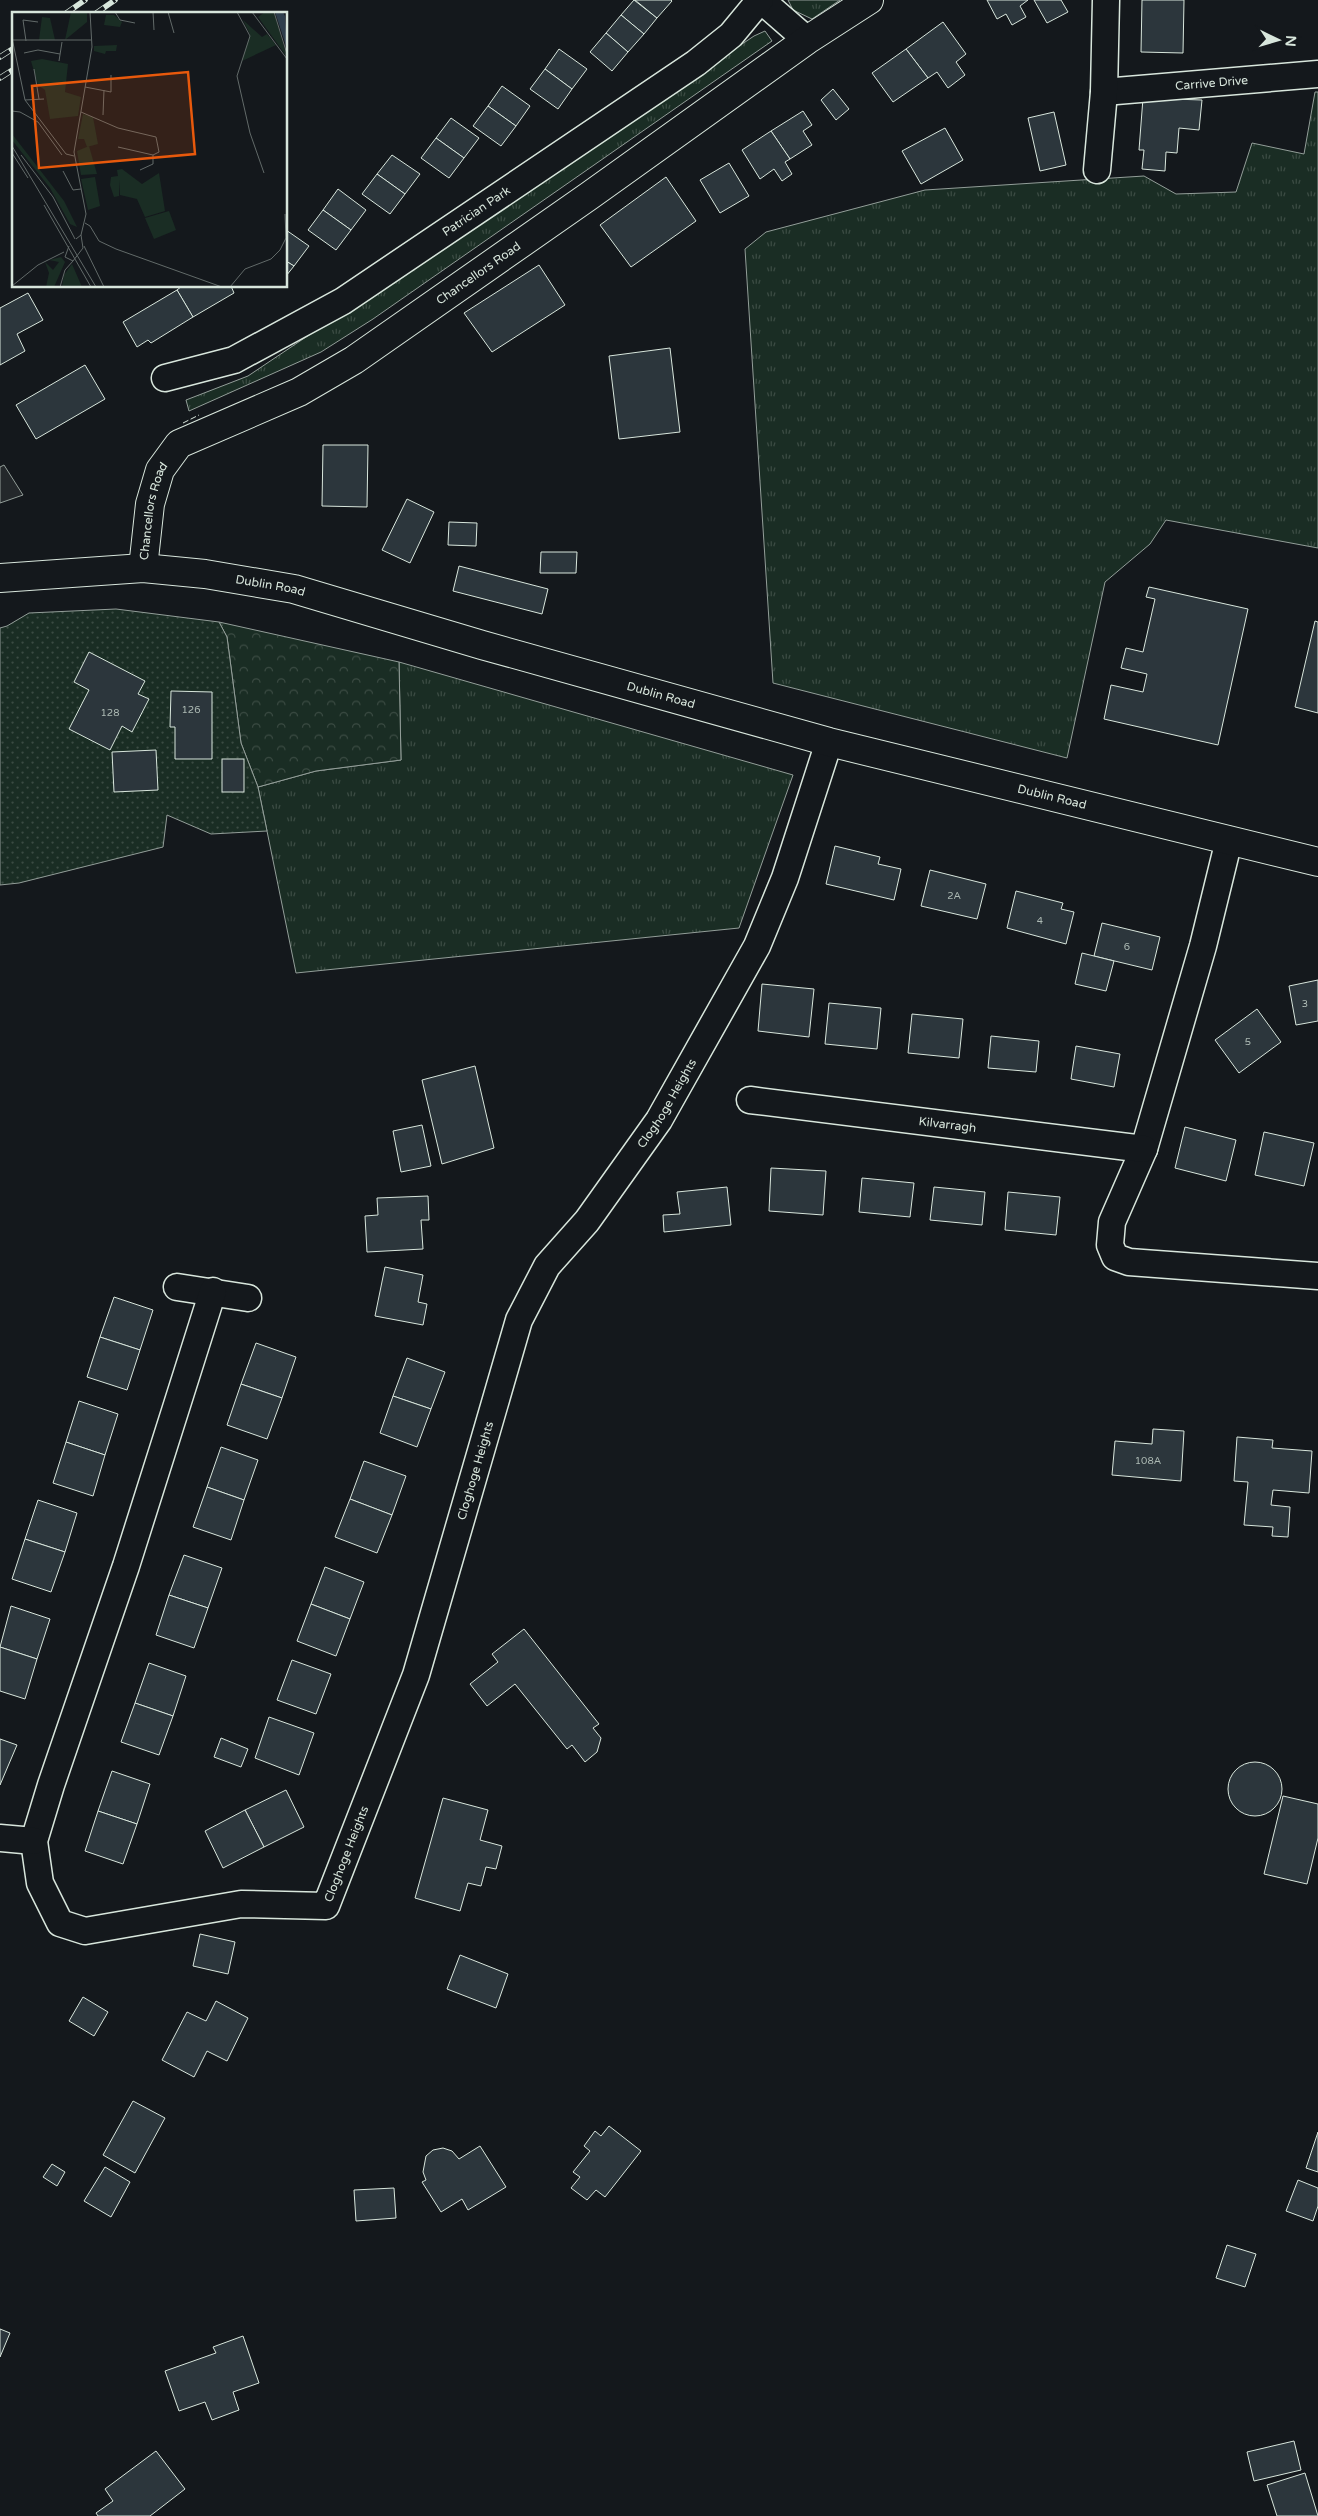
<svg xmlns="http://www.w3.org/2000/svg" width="1318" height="2516" viewBox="0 0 1318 2516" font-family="'Varela Round',sans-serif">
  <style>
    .grass { fill: url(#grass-tufts); stroke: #939e99 }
    .forest { fill: url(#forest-crowns); stroke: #939e99 }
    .garden { fill: url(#garden-dots); stroke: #939e99 }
    .parking { fill: #24282b; stroke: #939e99 }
    .building { fill: #2c363c; stroke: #d8e6dc }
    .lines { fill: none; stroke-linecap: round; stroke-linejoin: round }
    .minor-casing { stroke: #d8e6dc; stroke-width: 29 }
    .tertiary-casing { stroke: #d8e6dc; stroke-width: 30 }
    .primary-casing { stroke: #d8e6dc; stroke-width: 30 }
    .minor { stroke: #14181c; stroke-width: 26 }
    .tertiary { stroke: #14181c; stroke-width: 28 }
    .primary { stroke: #14181c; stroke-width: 28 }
    .rail-casing { stroke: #d8e6dc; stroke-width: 5.5 }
    .rail { stroke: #14181c; stroke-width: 4; stroke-dasharray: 11; stroke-linecap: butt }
    .fence { stroke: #d8e6dc; stroke-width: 1; stroke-dasharray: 6 2.5; stroke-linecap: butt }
    .labels { text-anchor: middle; stroke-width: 4; stroke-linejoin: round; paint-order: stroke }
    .number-label { font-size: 10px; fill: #adbab4 }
    .street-label { font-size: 12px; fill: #d8e6dc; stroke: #14181c }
    .inset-road { fill: none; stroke: #626a69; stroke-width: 1 }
    .view { fill: #e8590c; fill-opacity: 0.15; stroke: #e8590c; stroke-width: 2.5 }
    .inset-edge { fill: none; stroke: #d8e6dc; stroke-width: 2.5 }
  </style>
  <defs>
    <pattern id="grass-tufts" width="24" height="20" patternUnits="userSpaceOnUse" patternTransform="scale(1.25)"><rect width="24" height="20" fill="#1a2d24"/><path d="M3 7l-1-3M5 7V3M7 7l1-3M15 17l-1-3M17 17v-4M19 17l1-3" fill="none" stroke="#3b4b43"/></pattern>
    <pattern id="forest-crowns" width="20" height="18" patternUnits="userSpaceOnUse" patternTransform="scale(1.25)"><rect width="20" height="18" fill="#1a2d24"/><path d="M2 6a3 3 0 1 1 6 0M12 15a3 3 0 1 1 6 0" fill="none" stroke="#3b4b43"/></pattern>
    <pattern id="garden-dots" width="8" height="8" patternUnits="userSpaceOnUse" patternTransform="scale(1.25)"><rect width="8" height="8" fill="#1a2d24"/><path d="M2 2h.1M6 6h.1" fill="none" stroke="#3b4b43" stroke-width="1.8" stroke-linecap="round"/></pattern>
  </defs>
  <rect width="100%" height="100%" fill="#14181c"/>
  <!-- grass -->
  <g class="grass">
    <path d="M 788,0 L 840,0 L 812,19 L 793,10 Z"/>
    <path d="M 765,31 L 772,41 L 373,319 L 321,352 L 189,411 L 186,400 L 248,376 L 754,36 Z"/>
    <path d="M 1315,92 L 1318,92 L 1318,548 L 1166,520 L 1150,544 L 1105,582 L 1067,758 L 773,683 L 745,249 L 766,232 L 925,190 L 1144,176 L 1176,194 L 1236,192 L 1252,143 L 1304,154 Z"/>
    <path d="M 399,662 L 793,775 L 739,928 L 296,973 L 258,787 L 316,771 L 401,760 Z"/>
  </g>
  <!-- forest -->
  <path class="forest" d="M 219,622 L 399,662 L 401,760 L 316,771 L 258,787 L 241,743 L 227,637 Z"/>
  <!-- garden -->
  <path class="garden" d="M 116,609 L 219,622 L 227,637 L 241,743 L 258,787 L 267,831 L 211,834 L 167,815 L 163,847 L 19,883 L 0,885 L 0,628 L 7,626 L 29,613 Z"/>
  <!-- parking -->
  <path class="parking" d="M 4,465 L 23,495 L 0,503 L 0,467 Z"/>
  <!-- building -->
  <g class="building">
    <path d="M 634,0 L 657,18 L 644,34 L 621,15 Z"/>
    <path d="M 635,0 L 671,0 L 672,1 L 657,18 Z"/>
    <path d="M 987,0 L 1028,0 L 1020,6 L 1026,17 L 1012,25 L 1006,14 L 997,19 Z"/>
    <path d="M 1034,0 L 1061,0 L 1068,12 L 1047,23 Z"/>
    <path d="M 1142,0 L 1184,0 L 1183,53 L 1141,52 Z"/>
    <path d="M 621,15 L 644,34 L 628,52 L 606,33 Z"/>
    <path d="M 943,22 L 966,54 L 956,62 L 965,75 L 948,88 L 937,72 L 928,78 L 906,49 Z"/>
    <path d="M 606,33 L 628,52 L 612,71 L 590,52 Z"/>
    <path d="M 559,49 L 587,69 L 572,89 L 545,69 Z"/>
    <path d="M 906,49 L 928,78 L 893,102 L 872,73 Z"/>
    <path d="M 545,69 L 572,89 L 558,109 L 530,89 Z"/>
    <path d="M 502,86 L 530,106 L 516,126 L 488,106 Z"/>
    <path d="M 833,89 L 849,109 L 836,120 L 821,100 Z"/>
    <path d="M 1143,98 L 1202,100 L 1199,130 L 1179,128 L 1177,153 L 1166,152 L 1165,171 L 1142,169 L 1144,150 L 1139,150 Z"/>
    <path d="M 488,106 L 516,126 L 501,146 L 473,126 Z"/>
    <path d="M 803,111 L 812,125 L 803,131 L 812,145 L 790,159 L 771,131 Z"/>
    <path d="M 1054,112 L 1066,165 L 1040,171 L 1028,118 Z"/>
    <path d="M 451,118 L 479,138 L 464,158 L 436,138 Z"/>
    <path d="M 945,128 L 963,160 L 921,184 L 902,151 Z"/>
    <path d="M 771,131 L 790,159 L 785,162 L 792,174 L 782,181 L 774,169 L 760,179 L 742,150 Z"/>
    <path d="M 436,138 L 464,158 L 449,178 L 421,158 Z"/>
    <path d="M 392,155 L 420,174 L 405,194 L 377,174 Z"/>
    <path d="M 729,163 L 749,196 L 720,213 L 700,180 Z"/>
    <path d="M 377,174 L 405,194 L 390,214 L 362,194 Z"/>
    <path d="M 666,177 L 696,221 L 631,267 L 600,225 Z"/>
    <path d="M 338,189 L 366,210 L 351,230 L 323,210 Z"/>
    <path d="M 323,210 L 351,230 L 336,250 L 308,230 Z"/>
    <path d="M 286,230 L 309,246 L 294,266 L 286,261 Z"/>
    <path d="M 286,261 L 294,266 L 286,276 Z"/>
    <path d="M 539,265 L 565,305 L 492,352 L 464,313 Z"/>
    <path d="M 182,286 L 231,286 L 234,293 L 193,317 L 177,290 Z"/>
    <path d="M 177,290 L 193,317 L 151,343 L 148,340 L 137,347 L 123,322 Z"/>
    <path d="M 28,293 L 43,320 L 17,334 L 25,351 L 0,365 L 0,308 Z"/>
    <path d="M 670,348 L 680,432 L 619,439 L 609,356 Z"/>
    <path d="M 85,365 L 105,399 L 36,439 L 16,405 Z"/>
    <path d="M 323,445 L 368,445 L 367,507 L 322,506 Z"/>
    <path d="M 407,499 L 434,512 L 410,563 L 382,550 Z"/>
    <path d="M 449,522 L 477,523 L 476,546 L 448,545 Z"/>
    <path d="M 541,552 L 577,552 L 576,573 L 540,573 Z"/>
    <path d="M 459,566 L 548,589 L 542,614 L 453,591 Z"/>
    <path d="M 1149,587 L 1248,609 L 1218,745 L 1104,719 L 1111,685 L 1143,692 L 1147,674 L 1121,668 L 1126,648 L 1143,652 L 1155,599 L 1146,597 Z"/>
    <path d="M 1315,621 L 1318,622 L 1318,713 L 1295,707 Z"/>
    <path d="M 89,652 L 145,681 L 138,694 L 149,699 L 132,732 L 122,726 L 110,750 L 69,729 L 89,690 L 74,682 Z"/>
    <path d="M 171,691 L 212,692 L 212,759 L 175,759 L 175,727 L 170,727 Z"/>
    <path d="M 156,750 L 158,790 L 114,792 L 112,752 Z"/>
    <rect x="222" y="759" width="22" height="33"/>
    <path d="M 835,846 L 880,857 L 878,864 L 901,869 L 894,900 L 826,884 Z"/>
    <path d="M 930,870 L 986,884 L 977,919 L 921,906 Z"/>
    <path d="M 1016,891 L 1063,903 L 1061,909 L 1074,912 L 1066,944 L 1007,928 Z"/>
    <path d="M 1102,923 L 1160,937 L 1152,970 L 1094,956 Z"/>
    <path d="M 1082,953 L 1114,961 L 1106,991 L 1075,984 Z"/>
    <path d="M 1318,980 L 1318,1021 L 1296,1025 L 1289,986 Z"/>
    <path d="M 762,984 L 814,989 L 809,1037 L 758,1031 Z"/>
    <path d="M 829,1003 L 881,1008 L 877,1049 L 825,1044 Z"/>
    <path d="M 1257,1009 L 1281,1042 L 1239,1073 L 1215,1040 Z"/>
    <path d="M 912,1014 L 963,1019 L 959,1058 L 908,1053 Z"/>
    <path d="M 991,1036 L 1039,1041 L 1036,1072 L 988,1068 Z"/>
    <path d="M 1076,1046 L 1120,1054 L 1114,1087 L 1071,1079 Z"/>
    <path d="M 475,1066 L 494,1148 L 442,1164 L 422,1080 Z"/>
    <path d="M 422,1125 L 431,1166 L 401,1172 L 393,1131 Z"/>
    <path d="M 1185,1127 L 1236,1140 L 1226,1181 L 1175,1168 Z"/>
    <path d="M 1264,1132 L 1314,1143 L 1304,1186 L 1255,1175 Z"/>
    <path d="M 771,1168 L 826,1171 L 823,1215 L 769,1211 Z"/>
    <path d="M 862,1178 L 914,1183 L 910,1217 L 859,1212 Z"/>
    <path d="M 727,1187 L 731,1225 L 664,1232 L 663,1215 L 680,1214 L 677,1192 Z"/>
    <path d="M 934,1187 L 985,1192 L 982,1225 L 930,1220 Z"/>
    <path d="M 1008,1192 L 1060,1197 L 1056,1235 L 1005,1230 Z"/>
    <path d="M 428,1196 L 429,1220 L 421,1220 L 423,1249 L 367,1252 L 365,1216 L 378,1215 L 377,1198 Z"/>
    <path d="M 385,1267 L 423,1275 L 418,1302 L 427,1304 L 423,1325 L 375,1316 Z"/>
    <path d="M 114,1297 L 153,1310 L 140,1350 L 100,1337 Z"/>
    <path d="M 100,1337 L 140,1350 L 127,1390 L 87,1377 Z"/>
    <path d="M 256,1343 L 296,1357 L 282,1398 L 241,1384 Z"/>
    <path d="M 407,1358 L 445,1372 L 431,1409 L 393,1396 Z"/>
    <path d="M 241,1384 L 282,1398 L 267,1439 L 227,1425 Z"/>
    <path d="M 393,1396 L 431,1409 L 417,1447 L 380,1433 Z"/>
    <path d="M 79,1401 L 118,1414 L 105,1455 L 66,1442 Z"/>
    <path d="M 1153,1429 L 1184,1431 L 1181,1481 L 1112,1475 L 1115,1441 L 1152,1444 Z"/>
    <path d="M 1237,1437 L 1273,1440 L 1272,1448 L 1312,1451 L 1309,1493 L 1273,1490 L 1271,1505 L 1290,1507 L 1288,1537 L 1272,1536 L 1273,1527 L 1244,1525 L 1248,1482 L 1234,1481 Z"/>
    <path d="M 66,1442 L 105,1455 L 93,1496 L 53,1483 Z"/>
    <path d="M 221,1447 L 258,1460 L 244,1500 L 207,1487 Z"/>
    <path d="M 364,1461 L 406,1476 L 392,1515 L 350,1499 Z"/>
    <path d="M 207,1487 L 244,1500 L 231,1540 L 193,1527 Z"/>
    <path d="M 350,1499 L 392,1515 L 377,1553 L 335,1537 Z"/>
    <path d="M 38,1500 L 77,1513 L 65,1552 L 25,1539 Z"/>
    <path d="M 25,1539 L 65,1552 L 51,1592 L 12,1579 Z"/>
    <path d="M 184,1555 L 222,1568 L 208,1608 L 169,1595 Z"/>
    <path d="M 325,1567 L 364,1582 L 350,1619 L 311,1604 Z"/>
    <path d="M 169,1595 L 208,1608 L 194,1648 L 156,1635 Z"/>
    <path d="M 311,1604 L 350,1619 L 336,1656 L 297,1641 Z"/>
    <path d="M 11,1606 L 50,1619 L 37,1659 L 0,1647 Z"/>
    <path d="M 524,1629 L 599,1724 L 593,1728 L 601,1738 L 597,1752 L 585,1762 L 572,1745 L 567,1749 L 515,1684 L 487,1706 L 470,1684 L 498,1662 L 492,1654 Z"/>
    <path d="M 0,1647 L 37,1659 L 25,1699 L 0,1691 Z"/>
    <path d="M 292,1660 L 331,1674 L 316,1714 L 277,1700 Z"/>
    <path d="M 149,1663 L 186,1676 L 173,1716 L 135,1703 Z"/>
    <path d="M 135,1703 L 173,1716 L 159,1755 L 121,1742 Z"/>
    <path d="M 269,1717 L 314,1733 L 299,1775 L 255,1758 Z"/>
    <path d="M 221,1738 L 248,1749 L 241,1767 L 214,1757 Z"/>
    <path d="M 0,1739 L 17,1745 L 0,1785 Z"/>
    <circle cx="1255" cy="1789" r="27"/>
    <path d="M 112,1771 L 150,1784 L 137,1824 L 98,1811 Z"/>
    <path d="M 286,1790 L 304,1827 L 264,1847 L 245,1810 Z"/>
    <path d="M 1283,1796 L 1318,1804 L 1318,1838 L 1307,1884 L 1264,1874 Z"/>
    <path d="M 443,1798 L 488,1810 L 480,1840 L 502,1846 L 496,1869 L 486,1867 L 481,1886 L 468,1883 L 460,1911 L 415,1898 Z"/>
    <path d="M 245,1810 L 264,1847 L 223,1868 L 205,1831 Z"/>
    <path d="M 98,1811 L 137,1824 L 123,1864 L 85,1851 Z"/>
    <path d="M 200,1934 L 235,1942 L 228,1974 L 193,1966 Z"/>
    <path d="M 460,1955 L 508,1974 L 496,2008 L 447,1989 Z"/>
    <path d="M 83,1997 L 108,2012 L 94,2036 L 69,2021 Z"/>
    <path d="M 216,2001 L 248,2018 L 227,2061 L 207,2051 L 194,2077 L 162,2060 L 187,2012 L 206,2021 Z"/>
    <path d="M 133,2101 L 165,2118 L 135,2173 L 103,2155 Z"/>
    <path d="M 609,2126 L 641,2151 L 605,2197 L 596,2190 L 587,2200 L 571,2188 L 580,2177 L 573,2172 L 590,2151 L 584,2146 L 595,2131 L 601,2136 Z"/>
    <path d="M 1318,2132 L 1318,2172 L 1306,2168 Z"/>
    <path d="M 480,2146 L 506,2187 L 468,2210 L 462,2199 L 441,2212 L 422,2182 L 426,2180 L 423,2172 L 426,2156 L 433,2150 L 443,2148 L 452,2151 L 459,2159 Z"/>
    <path d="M 52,2164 L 65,2172 L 57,2186 L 43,2177 Z"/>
    <path d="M 105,2167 L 130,2182 L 111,2217 L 84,2201 Z"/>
    <path d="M 1298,2180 L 1318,2188 L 1318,2206 L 1313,2221 L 1286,2211 Z"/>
    <path d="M 394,2188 L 396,2218 L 356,2221 L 354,2190 Z"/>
    <path d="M 1227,2245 L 1256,2254 L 1245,2287 L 1216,2278 Z"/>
    <path d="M 0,2329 L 10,2333 L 0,2357 Z"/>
    <path d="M 243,2336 L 259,2383 L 233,2392 L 239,2410 L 212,2420 L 205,2402 L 179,2411 L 165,2371 L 216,2353 L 213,2347 Z"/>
    <path d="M 1294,2441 L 1301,2470 L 1254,2481 L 1247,2452 Z"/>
    <path d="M 156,2451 L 185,2489 L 150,2516 L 98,2516 L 96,2513 L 113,2501 L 105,2489 Z"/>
    <path d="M 1305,2473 L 1318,2516 L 1277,2516 L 1267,2485 Z"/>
  </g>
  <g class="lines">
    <!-- minor casing -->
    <g class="minor-casing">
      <g id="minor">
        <path d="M 761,0 L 807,40"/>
        <path id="s1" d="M 1104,92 L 1318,74"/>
        <path d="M 1097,170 L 1104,92 L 1106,0"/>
        <path id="s2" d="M 165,378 L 234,360 L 343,301 L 696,63 L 731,35 L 760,0"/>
        <path d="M 1229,840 L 1203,946 L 1144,1149 L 1112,1222 L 1110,1245 L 1115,1257 L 1129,1262 L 1318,1276"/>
        <path id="s3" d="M 750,1100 L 1144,1149"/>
        <path d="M 177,1287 L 248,1298"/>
        <path id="s4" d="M 213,1291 L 126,1566 L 51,1785 L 34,1841 L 40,1883 L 60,1923 L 85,1931 L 241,1904 L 326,1906 L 416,1675 L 519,1320 L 547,1266 L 587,1221 L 659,1120 L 757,946 L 785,878 L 829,742"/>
        <path d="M 0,1838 L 34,1841"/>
      </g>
    </g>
    <!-- tertiary casing -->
    <g class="tertiary-casing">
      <g id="tertiary">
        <path id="s5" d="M 143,568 L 150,504 L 160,470 L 179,444 L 299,392 L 354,360 L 589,196 L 807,40 L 869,0"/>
      </g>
    </g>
    <!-- primary casing -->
    <g class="primary-casing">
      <g id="primary">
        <path id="s6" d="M 0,578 L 143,568 L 205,574 L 294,589 L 482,645 L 829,742 L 1318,862"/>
      </g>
    </g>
    <!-- minor -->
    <use href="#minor" class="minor"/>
    <!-- tertiary -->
    <use href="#tertiary" class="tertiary"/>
    <!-- primary -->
    <use href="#primary" class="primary"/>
    <!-- rail casing -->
    <g class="rail-casing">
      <g id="rail">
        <path d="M 65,14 L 85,0"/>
        <path d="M 95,14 L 115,0"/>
        <path d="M 0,57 L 14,48"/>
        <path d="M 0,78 L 14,69"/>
      </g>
    </g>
    <!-- rail -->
    <use href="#rail" class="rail"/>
    <!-- fence -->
    <path class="fence" d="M 183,423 L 199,415"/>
  </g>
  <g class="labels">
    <!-- number labels -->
    <g class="number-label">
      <text x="191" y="713">126</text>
      <text x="110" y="716">128</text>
      <text x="954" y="899">2A</text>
      <text x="1040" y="924">4</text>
      <text x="1127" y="950">6</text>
      <text x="1305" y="1007">3</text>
      <text x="1248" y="1045">5</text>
      <text x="1148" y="1464">108A</text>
    </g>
    <!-- street labels -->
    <g class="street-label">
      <text dy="4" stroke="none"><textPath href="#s1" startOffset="108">Carrive Drive</textPath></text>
      <text dy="4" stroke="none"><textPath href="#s2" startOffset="356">Patrician Park</textPath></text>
      <text dy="4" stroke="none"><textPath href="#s5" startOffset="478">Chancellors Road</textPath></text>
      <text dy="4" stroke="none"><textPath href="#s5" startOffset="58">Chancellors Road</textPath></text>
      <text dy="4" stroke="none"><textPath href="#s6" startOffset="272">Dublin Road</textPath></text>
      <text dy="4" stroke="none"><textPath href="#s6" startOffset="678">Dublin Road</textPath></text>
      <text dy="4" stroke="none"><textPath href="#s6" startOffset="1082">Dublin Road</textPath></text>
      <text dy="4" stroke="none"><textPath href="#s4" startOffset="1816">Cloghoge Heights</textPath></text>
      <text dy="4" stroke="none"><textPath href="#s3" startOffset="199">Kilvarragh</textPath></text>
      <text dy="4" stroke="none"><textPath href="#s4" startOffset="1396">Cloghoge Heights</textPath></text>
      <text dy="4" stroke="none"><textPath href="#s4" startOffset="991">Cloghoge Heights</textPath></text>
    </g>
  </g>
  <!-- overview -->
  <g transform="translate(12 12)">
    <rect width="275" height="275" fill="#14181c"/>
    <path d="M 59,0 L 75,0 L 75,10 L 53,28 ZM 253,0 L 262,0 L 275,45 L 246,5 ZM 94,3 L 102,3 L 110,10 L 108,15 L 92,13 ZM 231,8 L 250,25 L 255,22 L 264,33 L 230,49 L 238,22 ZM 30,47 L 56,52 L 53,80 L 69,85 L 66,104 L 38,107 L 33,78 L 26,73 L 19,49 ZM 71,102 L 81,105 L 86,132 L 75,135 L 72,127 L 66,127 ZM 110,157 L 130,172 L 147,161 L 153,199 L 133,205 L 125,187 L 108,183 L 107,168 L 107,184 L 102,185 L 98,173 L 99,165 L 106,164 L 105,158 ZM 83,165 L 88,194 L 76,198 L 69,167 ZM 49,245 L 53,250 L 42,275 L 34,275 L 37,261 L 33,250 L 41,258 L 47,250 L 37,248 ZM 60,252 L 70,275 L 50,275 L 52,263 Z" fill="#1a2d24"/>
    <path d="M 0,122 L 52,189 L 65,215 L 58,212 L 38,176 L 0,128 Z" fill="#1a2d24"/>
    <path d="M 157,199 L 164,218 L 142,227 L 133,206 Z" fill="#1a2d24"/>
    <path d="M 30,5 L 38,6 L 43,28 L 27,28 ZM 105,33 L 104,39 L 94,39 L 93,42 L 82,39 L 82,34 ZM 77,134 L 85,162 L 69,163 L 65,139 Z" fill="#1a2d24"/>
    <path d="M 263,0 L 271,0 L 273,4 L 275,37 Z" fill="#2f3f4d"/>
    <path class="inset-road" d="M 103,0 L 108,8 L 123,11M 141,0 L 142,18M 156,0 L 162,21M 225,0 L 238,24 L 225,64 L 238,121 L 252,161M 240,0 L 275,47M 262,0 L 275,42M 0,26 L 13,88 L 54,142 L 62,144M 0,28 L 79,28M 14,29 L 11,8 L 26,10M 12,41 L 26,38 L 48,42M 47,49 L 50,30M 22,57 L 27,87M 73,75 L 99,80 L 99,63M 13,88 L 32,87M 0,99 L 8,100 L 26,110 L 50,143M 69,100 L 106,116 L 144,125 L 147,140 L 141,143 L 106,135M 91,103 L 92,78M 0,134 L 84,275M 0,141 L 16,166M 9,143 L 41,185 L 63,227M 128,158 L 141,152 L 141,143M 51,159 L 61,178 L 69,177M 32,193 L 79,275M 73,211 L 78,214 L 87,229 L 104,237 L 210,275M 64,227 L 69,223 L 74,202 L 62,140 L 80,35 L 78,0M 57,234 L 53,245 L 61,249 L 71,236 L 69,223M 72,234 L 92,275M 0,274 L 26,253 L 52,240M 48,275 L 53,258 L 61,249M 218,275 L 233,257 L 259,247 L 268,238 L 274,226 L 273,202"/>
    <path class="view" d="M 176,60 L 183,142 L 27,156 L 20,74 Z"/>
    <rect width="275" height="275" class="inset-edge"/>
  </g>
  <!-- north arrow -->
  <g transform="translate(1278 40) rotate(95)" stroke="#14181c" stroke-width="4" paint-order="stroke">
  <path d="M0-4L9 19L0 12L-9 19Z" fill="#d8e6dc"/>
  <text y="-8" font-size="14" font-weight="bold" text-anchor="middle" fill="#d8e6dc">N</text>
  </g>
</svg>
